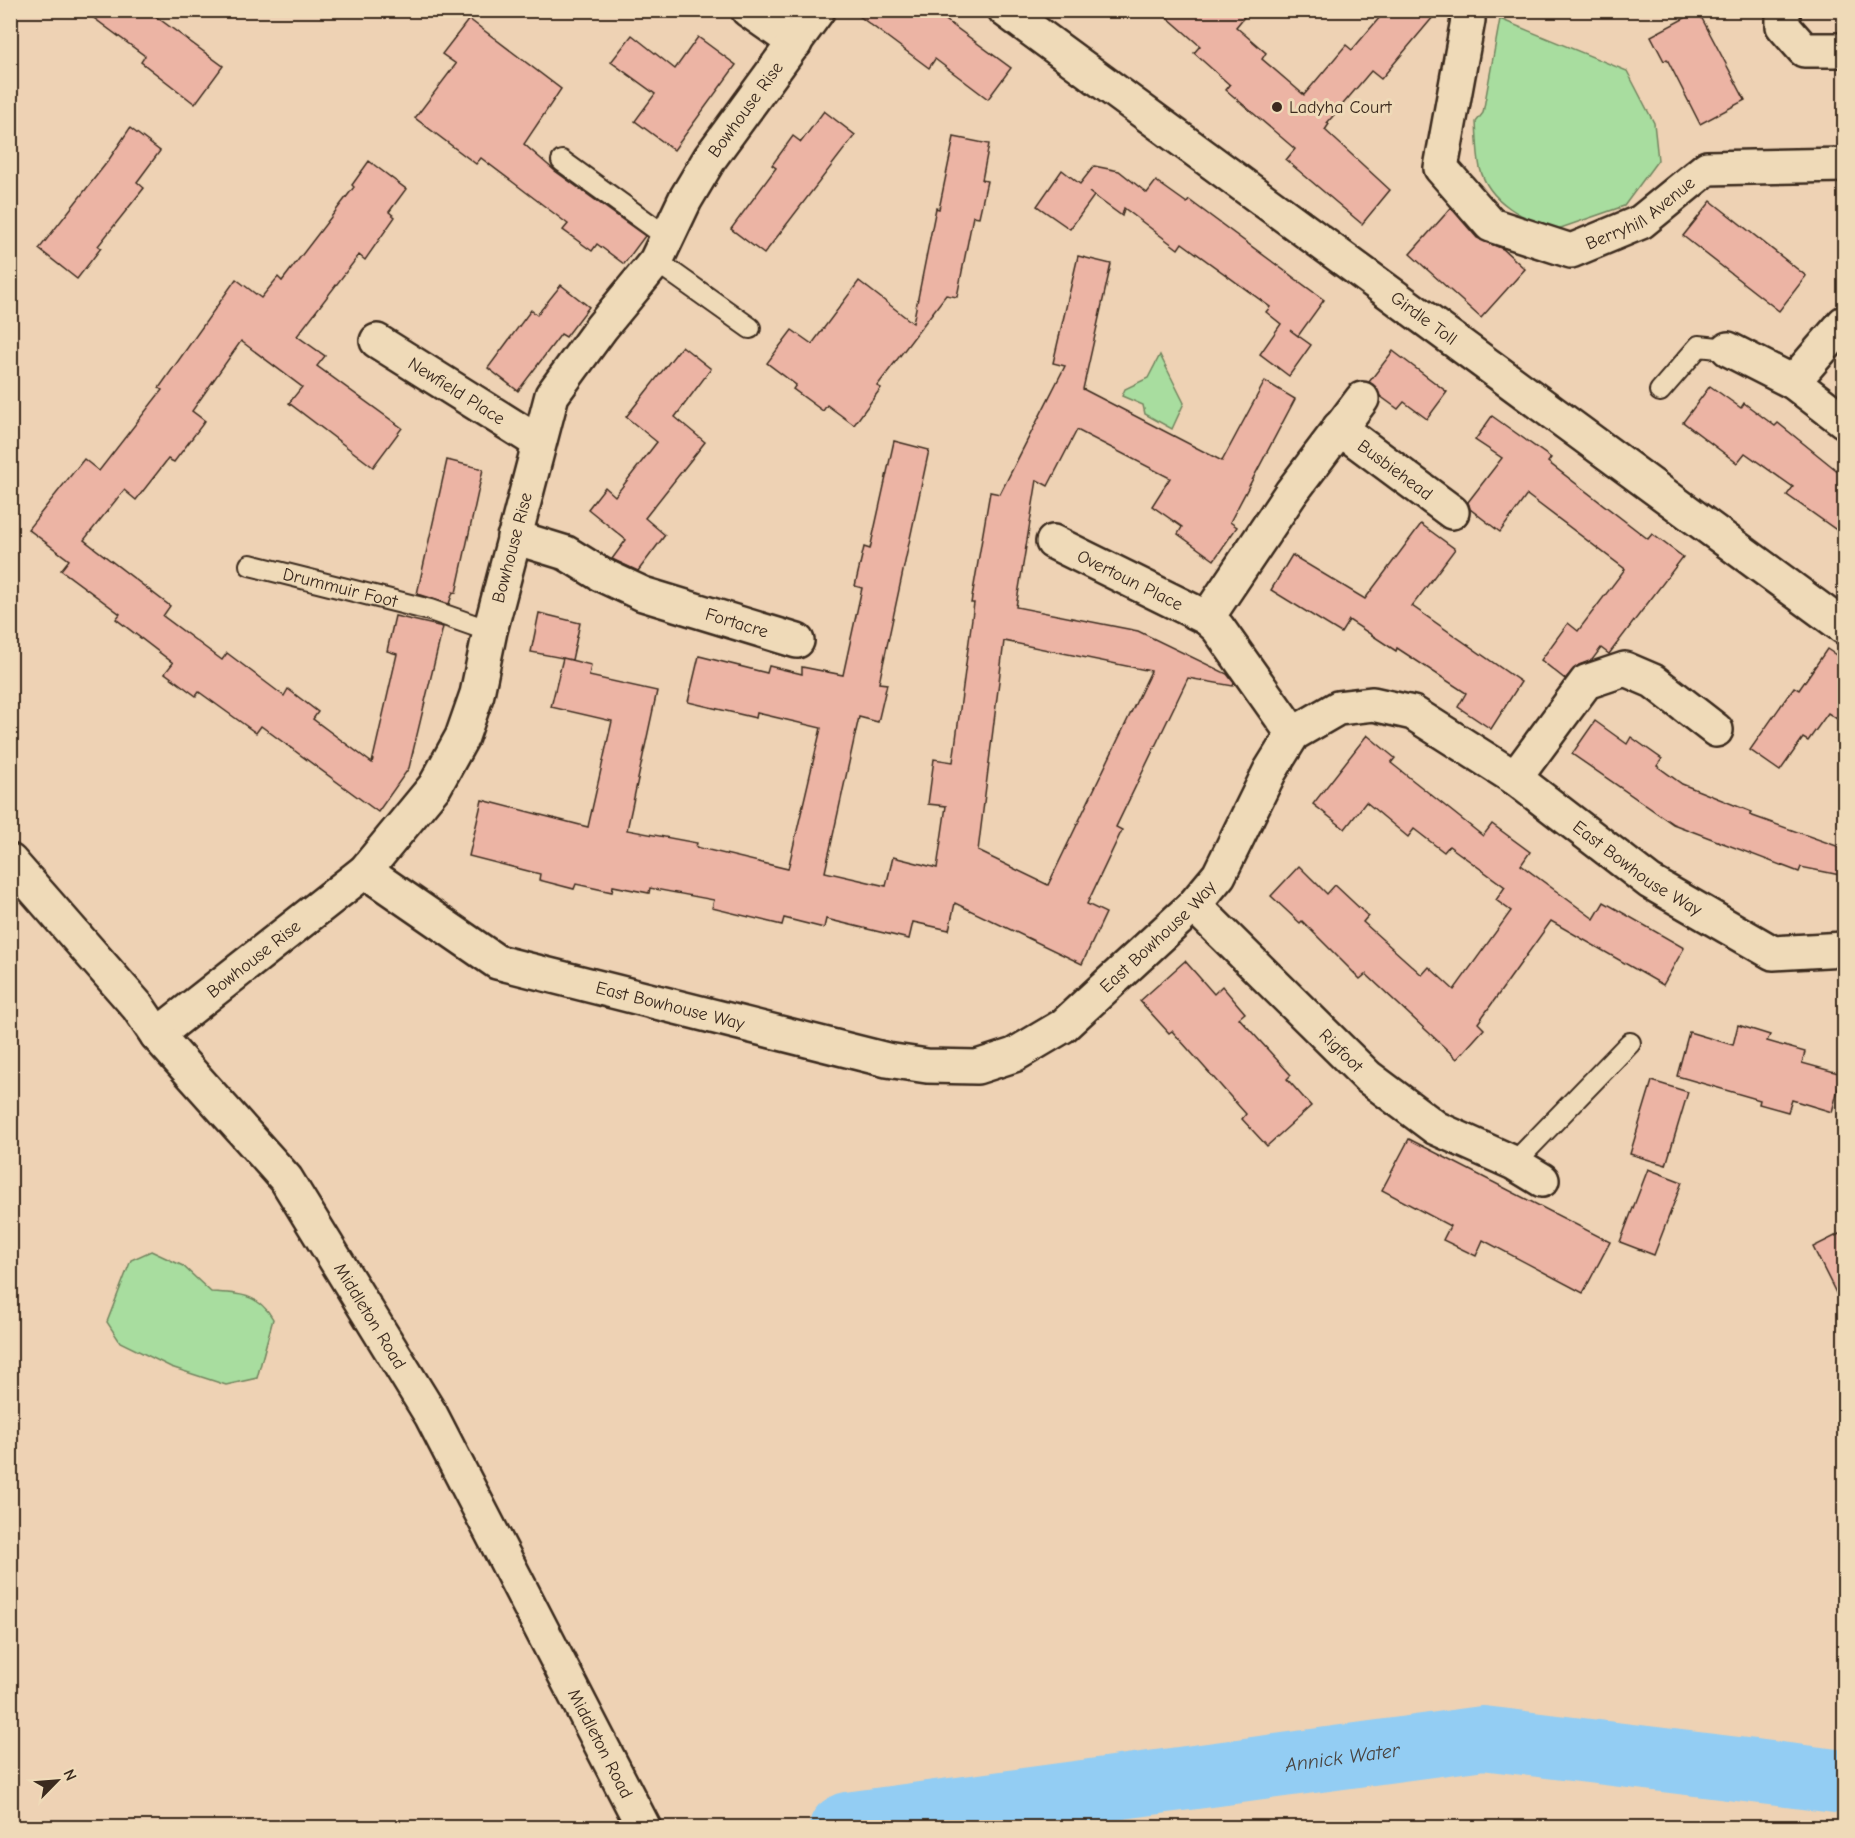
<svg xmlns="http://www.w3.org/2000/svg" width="1855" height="1838" viewBox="0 0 1855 1838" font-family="'Comic Neue',sans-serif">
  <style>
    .green { fill: #a8dd9f; stroke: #72845e; stroke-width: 1.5 }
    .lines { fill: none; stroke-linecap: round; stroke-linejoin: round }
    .river { stroke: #93cdf3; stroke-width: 64 }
    .building { fill: #ecb4a4; stroke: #3b2a1e; stroke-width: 1.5; fill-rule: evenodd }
    .lane-casing { stroke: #3b2a1e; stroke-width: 24 }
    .street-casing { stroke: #3b2a1e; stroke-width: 38 }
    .secondary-casing { stroke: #3b2a1e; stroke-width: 38 }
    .lane { stroke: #efdab8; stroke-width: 20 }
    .street { stroke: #efdab8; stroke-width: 33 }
    .secondary { stroke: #efdab8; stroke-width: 33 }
    .poi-dot { fill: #3b2a1e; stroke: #efdab8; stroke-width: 2 }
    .labels { text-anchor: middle; stroke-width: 6; stroke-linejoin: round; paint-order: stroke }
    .poi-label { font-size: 18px; fill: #3b2a1e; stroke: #efdab8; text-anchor: start }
    .street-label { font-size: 18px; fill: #3b2a1e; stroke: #efdab8 }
    .water-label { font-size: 20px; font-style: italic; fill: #48423e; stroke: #efdab8 }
  </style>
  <rect width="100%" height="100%" fill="#eed2b4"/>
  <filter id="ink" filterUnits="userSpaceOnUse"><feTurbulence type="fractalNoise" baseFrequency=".0167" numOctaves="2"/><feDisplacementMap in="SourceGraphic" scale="12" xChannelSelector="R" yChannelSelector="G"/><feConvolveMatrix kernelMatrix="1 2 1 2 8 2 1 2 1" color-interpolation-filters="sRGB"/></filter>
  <g filter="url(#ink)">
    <!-- green -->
    <g class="green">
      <path d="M 1500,19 L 1627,71 L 1654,123 L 1658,160 L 1624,206 L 1555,230 C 1525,219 1489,203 1480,168 C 1477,153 1477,137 1476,122 L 1483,113 Z"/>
      <path d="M 1160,355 L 1184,403 L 1172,429 L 1145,414 L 1143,405 L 1122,396 L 1125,389 L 1148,378 Z"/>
      <path d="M 151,1251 L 183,1266 L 211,1292 C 238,1293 259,1294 273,1319 L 257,1378 L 226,1385 L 171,1367 L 120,1342 L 107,1322 L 131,1260 Z"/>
    </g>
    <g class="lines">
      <!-- river -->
      <path class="river" id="s1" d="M 841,1828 L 847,1824 L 1483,1738 L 1844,1782"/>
    </g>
    <!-- building -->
    <g class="building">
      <path d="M 83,10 L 147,10 L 223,66 L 195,104 L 141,62 L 145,56 Z"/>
      <path d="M 851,10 L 932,10 L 1011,68 L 988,99 L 935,59 L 929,68 Z"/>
      <path d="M 1159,10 L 1250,10 L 1236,27 L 1266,53 L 1262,59 L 1304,95 L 1346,45 L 1352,50 L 1386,10 L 1439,10 L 1381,79 L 1371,71 L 1327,123 L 1329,124 L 1325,130 L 1390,190 L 1362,224 L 1286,160 L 1295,149 L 1226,90 L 1230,85 L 1194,53 L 1200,46 Z"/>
      <path d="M 1698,11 L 1745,100 L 1700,124 L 1667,59 L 1664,61 L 1651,36 Z"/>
      <path d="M 469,19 L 561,89 L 524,144 L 555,171 L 645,236 L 624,264 L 597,244 L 592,251 L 563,230 L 568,224 L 481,158 L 476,164 L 415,118 L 456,64 L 442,54 Z"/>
      <path d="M 632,35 L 675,69 L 698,37 L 736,65 L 674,150 L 635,121 L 655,94 L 611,62 Z"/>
      <path d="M 824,111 L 855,135 L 764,254 L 731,229 L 776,168 L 772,165 L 793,136 L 801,142 Z"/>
      <path d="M 130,128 L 160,151 L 137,182 L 144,188 L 98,246 L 101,248 L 77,279 L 39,249 L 108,161 Z"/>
      <path d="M 954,137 L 989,144 L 982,180 L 987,181 L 979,217 L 973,216 L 957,297 L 946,295 L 877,386 L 881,388 L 854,425 L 827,405 L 823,411 L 793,389 L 796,385 L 767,363 L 792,330 L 812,344 L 859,281 L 913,323 L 936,208 L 939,209 Z"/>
      <path d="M 369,161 L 406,189 L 389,212 L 395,217 L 365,260 L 359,255 L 297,336 L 325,356 L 317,366 L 402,428 L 373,467 L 289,403 L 302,387 L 241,341 L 192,411 L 205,421 L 174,462 L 168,459 L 136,500 L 124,490 L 84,540 L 170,606 L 163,616 L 222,660 L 227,653 L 284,696 L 288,689 L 318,712 L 313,719 L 372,763 L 397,654 L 387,651 L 395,616 L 443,627 L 409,768 L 378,812 L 261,726 L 256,733 L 199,692 L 196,696 L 165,673 L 173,663 L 116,619 L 120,614 L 61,570 L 69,560 L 28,529 L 84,459 L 99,471 L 162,390 L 159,388 L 236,279 L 261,298 L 278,277 L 282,281 L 354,187 L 352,185 Z"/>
      <path d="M 1094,166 L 1119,171 L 1147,193 L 1156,181 L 1187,203 L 1189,200 L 1324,300 L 1298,336 L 1290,330 L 1311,345 L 1289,376 L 1260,354 L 1281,324 L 1266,312 L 1270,307 L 1182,243 L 1178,249 L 1124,208 L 1122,216 L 1089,192 L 1094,196 L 1070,229 L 1037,206 L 1062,170 L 1080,184 Z"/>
      <path d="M 1711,201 L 1806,276 L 1779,311 L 1683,236 Z"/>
      <path d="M 1451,208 L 1477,238 L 1503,249 L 1525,269 L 1481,318 L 1410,254 Z"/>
      <path d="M 1078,256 L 1111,264 L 1083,389 L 1222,461 L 1265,381 L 1295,399 L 1230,522 L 1237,527 L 1214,560 L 1178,534 L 1182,527 L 1152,506 L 1170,478 L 1077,430 L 1048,486 L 1037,480 L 1016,607 L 1138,631 L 1227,674 L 1234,683 L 1233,686 L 1188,678 L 1116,827 L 1122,830 L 1087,904 L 1106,913 L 1082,964 L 955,903 L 949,930 L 913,922 L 909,939 L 826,919 L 824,928 L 784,918 L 782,925 L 712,908 L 714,900 L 650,888 L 649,893 L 613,886 L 612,892 L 576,884 L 574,889 L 539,880 L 540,874 L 469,856 L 482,800 L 588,827 L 612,721 L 551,707 L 563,658 L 531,652 L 539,613 L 580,623 L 572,660 L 563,658 L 591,665 L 589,676 L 657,691 L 627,830 L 697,843 L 696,847 L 788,869 L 821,728 L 757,713 L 756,718 L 688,702 L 699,656 L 767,673 L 769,666 L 802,674 L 802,667 L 843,675 L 862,588 L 855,586 L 864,547 L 870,549 L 894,441 L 929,450 L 879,683 L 887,684 L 878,722 L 859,717 L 825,872 L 886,886 L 893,857 L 937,868 L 946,806 L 928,804 L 934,759 L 953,762 L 974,603 L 971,603 L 990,492 L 1000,494 L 1065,366 L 1053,363 ZM 1004,641 L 1151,671 L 1048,885 L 978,851 Z"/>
      <path d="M 561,285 L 589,307 L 566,337 L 561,334 L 518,391 L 488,368 L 531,310 L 537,315 Z"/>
      <path d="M 682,346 L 711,369 L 675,417 L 705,442 L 645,518 L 665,535 L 638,571 L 612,559 L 626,540 L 588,509 L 605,487 L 615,496 L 657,442 L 626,417 Z"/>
      <path d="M 1393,351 L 1447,392 L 1427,419 L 1404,402 L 1398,409 L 1380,396 L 1369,382 Z"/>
      <path d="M 1710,386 L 1741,408 L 1744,403 L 1775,426 L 1778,423 L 1845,477 L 1845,536 L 1787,495 L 1793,487 L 1745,453 L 1737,463 L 1683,422 Z"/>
      <path d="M 1492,416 L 1551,458 L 1548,462 L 1648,539 L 1652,534 L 1683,557 L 1609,654 L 1601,648 L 1592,660 L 1579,665 L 1565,679 L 1541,660 L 1568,623 L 1578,631 L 1625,569 L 1527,495 L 1500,532 L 1470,509 L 1468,502 L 1502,458 L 1475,440 Z"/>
      <path d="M 447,460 L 483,469 L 456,593 L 453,592 L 449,604 L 417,594 Z"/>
      <path d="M 1421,524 L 1455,549 L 1412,606 L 1521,682 L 1491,729 L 1458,707 L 1466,693 L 1397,648 L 1396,651 L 1349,620 L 1341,633 L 1271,590 L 1292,555 L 1365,599 Z"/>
      <path d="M 1827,649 L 1845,661 L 1845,724 L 1828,713 L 1808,741 L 1803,738 L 1780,771 L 1750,750 L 1794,687 L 1799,690 Z"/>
      <path d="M 1595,721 L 1627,744 L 1631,737 L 1662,759 L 1657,766 L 1682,784 L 1752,812 L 1750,815 L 1845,849 L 1845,876 L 1801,867 L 1799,872 L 1673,824 L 1572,754 Z"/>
      <path d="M 1367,735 L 1395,758 L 1391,763 L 1483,836 L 1492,824 L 1530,852 L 1521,865 L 1594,919 L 1604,902 L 1684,948 L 1663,985 L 1551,921 L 1478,1023 L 1484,1029 L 1457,1059 L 1366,974 L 1360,979 L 1302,921 L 1300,923 L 1271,896 L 1299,866 L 1327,894 L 1335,885 L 1368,916 L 1363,922 L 1422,975 L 1429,967 L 1454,990 L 1511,911 L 1496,900 L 1505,887 L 1449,846 L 1444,852 L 1414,829 L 1408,837 L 1366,802 L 1345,829 L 1313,804 Z"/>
      <path d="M 1185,961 L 1214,994 L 1222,986 L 1245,1013 L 1239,1018 L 1291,1075 L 1287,1079 L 1311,1106 L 1267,1146 L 1242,1119 L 1246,1114 L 1172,1031 L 1169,1033 L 1140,1001 Z"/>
      <path d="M 1738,1025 L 1770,1035 L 1767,1041 L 1805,1052 L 1802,1063 L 1842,1074 L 1832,1112 L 1792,1100 L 1788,1112 L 1759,1104 L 1760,1100 L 1677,1076 L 1689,1032 L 1733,1045 Z"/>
      <path d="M 1652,1081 L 1688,1092 L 1666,1165 L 1630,1154 Z"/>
      <path d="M 1409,1139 L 1610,1242 L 1583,1293 L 1483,1240 L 1476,1256 L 1443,1240 L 1450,1226 L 1382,1190 Z"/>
      <path d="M 1648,1169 L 1682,1182 L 1654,1255 L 1620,1242 Z"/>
      <path d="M 1845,1231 L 1845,1311 L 1813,1247 Z"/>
    </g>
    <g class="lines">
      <!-- lane casing -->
      <g class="lane-casing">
        <g id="lane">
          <path d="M 562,161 L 667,237"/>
          <path d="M 656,261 L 750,328"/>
          <path d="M 1660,391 L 1699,346 L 1728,349"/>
          <path id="s2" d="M 250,565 L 430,610 L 490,631"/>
          <path d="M 1514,1163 L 1630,1043"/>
        </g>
      </g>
      <!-- street casing -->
      <g class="street-casing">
        <g id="street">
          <path d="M 748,10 L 795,43"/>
          <path id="s3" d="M 1466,10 L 1468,20 L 1441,168 L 1491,225 L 1571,251 L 1641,222 L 1707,168 L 1844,165"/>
          <path d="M 1783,10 L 1783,26 L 1804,50 L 1844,50"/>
          <path id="s4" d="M 377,341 L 538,442"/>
          <path d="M 1728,349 L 1793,382 L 1844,421"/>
          <path d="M 1793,382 L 1844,323"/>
          <path id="s5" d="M 1339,428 L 1452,512"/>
          <path id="s6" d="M 514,537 L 566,553 L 600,574 L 643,594 L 797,641"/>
          <path id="s7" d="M 1053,542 L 1207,618"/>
          <path d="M 1293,734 L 1218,628 L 1207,618 L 1291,493 L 1362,399"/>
          <path d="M 1515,778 L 1586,682 L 1625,669 L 1653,681 L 1716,730"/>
          <path id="s8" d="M 365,871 L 497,962 L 887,1060 L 927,1066 L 977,1067 L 1014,1055 L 1063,1026 L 1194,905 L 1219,875 L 1270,771 L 1293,734 L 1338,708 L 1373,704 L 1413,713 L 1515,778 L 1650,882 L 1773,953 L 1844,949"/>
          <path id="s9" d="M 1194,905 L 1368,1077 L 1436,1128 L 1514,1163 L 1542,1180"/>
          <path id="s10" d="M 157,1035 L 365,871 L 435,786 L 462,737 L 477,694 L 490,631 L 552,395 L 601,328 L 656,261 L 685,200 L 710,158 L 818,10"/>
        </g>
      </g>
      <!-- secondary casing -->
      <g class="secondary-casing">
        <g id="secondary">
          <path id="s11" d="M 1005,10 L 1844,627"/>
          <path id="s12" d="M 10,861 L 138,1007 L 157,1035 L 286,1179 L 431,1415 L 644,1828"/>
        </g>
      </g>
      <!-- lane -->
      <use href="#lane" class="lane"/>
      <!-- street -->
      <use href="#street" class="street"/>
      <!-- secondary -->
      <use href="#secondary" class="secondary"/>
    </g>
  </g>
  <!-- markers -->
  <circle class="poi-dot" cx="1277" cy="107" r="6"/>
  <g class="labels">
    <!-- poi labels -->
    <g class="poi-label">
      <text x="1289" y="113">Ladyha Court</text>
    </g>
    <!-- street labels -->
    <g class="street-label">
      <text dy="6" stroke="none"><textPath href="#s10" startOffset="1131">Bowhouse Rise</textPath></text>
      <text dy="6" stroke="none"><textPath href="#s3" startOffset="400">Berryhill Avenue</textPath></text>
      <text dy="6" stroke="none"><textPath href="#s11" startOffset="520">Girdle Toll</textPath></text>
      <text dy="6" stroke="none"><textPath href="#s4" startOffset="94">Newfield Place</textPath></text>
      <text dy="6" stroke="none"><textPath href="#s5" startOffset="70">Busbiehead</textPath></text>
      <text dy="6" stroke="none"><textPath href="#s10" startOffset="627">Bowhouse Rise</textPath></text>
      <text dy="6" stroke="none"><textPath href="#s7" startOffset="86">Overtoun Place</textPath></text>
      <text dy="6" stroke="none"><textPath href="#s2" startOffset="93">Drummuir Foot</textPath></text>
      <text dy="6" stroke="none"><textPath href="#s6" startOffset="240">Fortacre</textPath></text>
      <text dy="6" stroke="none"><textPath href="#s8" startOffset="1527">East Bowhouse Way</textPath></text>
      <text dy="6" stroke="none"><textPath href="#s8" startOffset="879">East Bowhouse Way</textPath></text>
      <text dy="6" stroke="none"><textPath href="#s10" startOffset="123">Bowhouse Rise</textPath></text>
      <text dy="6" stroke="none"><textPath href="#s8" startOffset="339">East Bowhouse Way</textPath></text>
      <text dy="6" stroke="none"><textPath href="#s9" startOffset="207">Rigfoot</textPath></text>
      <text dy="6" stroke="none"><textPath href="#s12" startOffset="582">Middleton Road</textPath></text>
      <text dy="6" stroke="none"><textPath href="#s12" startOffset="1068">Middleton Road</textPath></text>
    </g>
    <!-- water labels -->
    <g class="water-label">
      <text dy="7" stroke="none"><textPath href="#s1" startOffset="507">Annick Water</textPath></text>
    </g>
  </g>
  <!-- margin -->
  <rect width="1855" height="1838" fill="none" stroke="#efdab8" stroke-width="36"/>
  <rect x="18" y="18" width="1819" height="1802" fill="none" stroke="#3b2a1e" stroke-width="2" filter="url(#ink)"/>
  <!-- north arrow -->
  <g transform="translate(57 1781) rotate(65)" stroke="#efdab8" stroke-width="4.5" paint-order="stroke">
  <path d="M0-4.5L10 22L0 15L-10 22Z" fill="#3b2a1e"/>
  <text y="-9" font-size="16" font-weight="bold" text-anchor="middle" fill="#3b2a1e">N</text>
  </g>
</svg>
